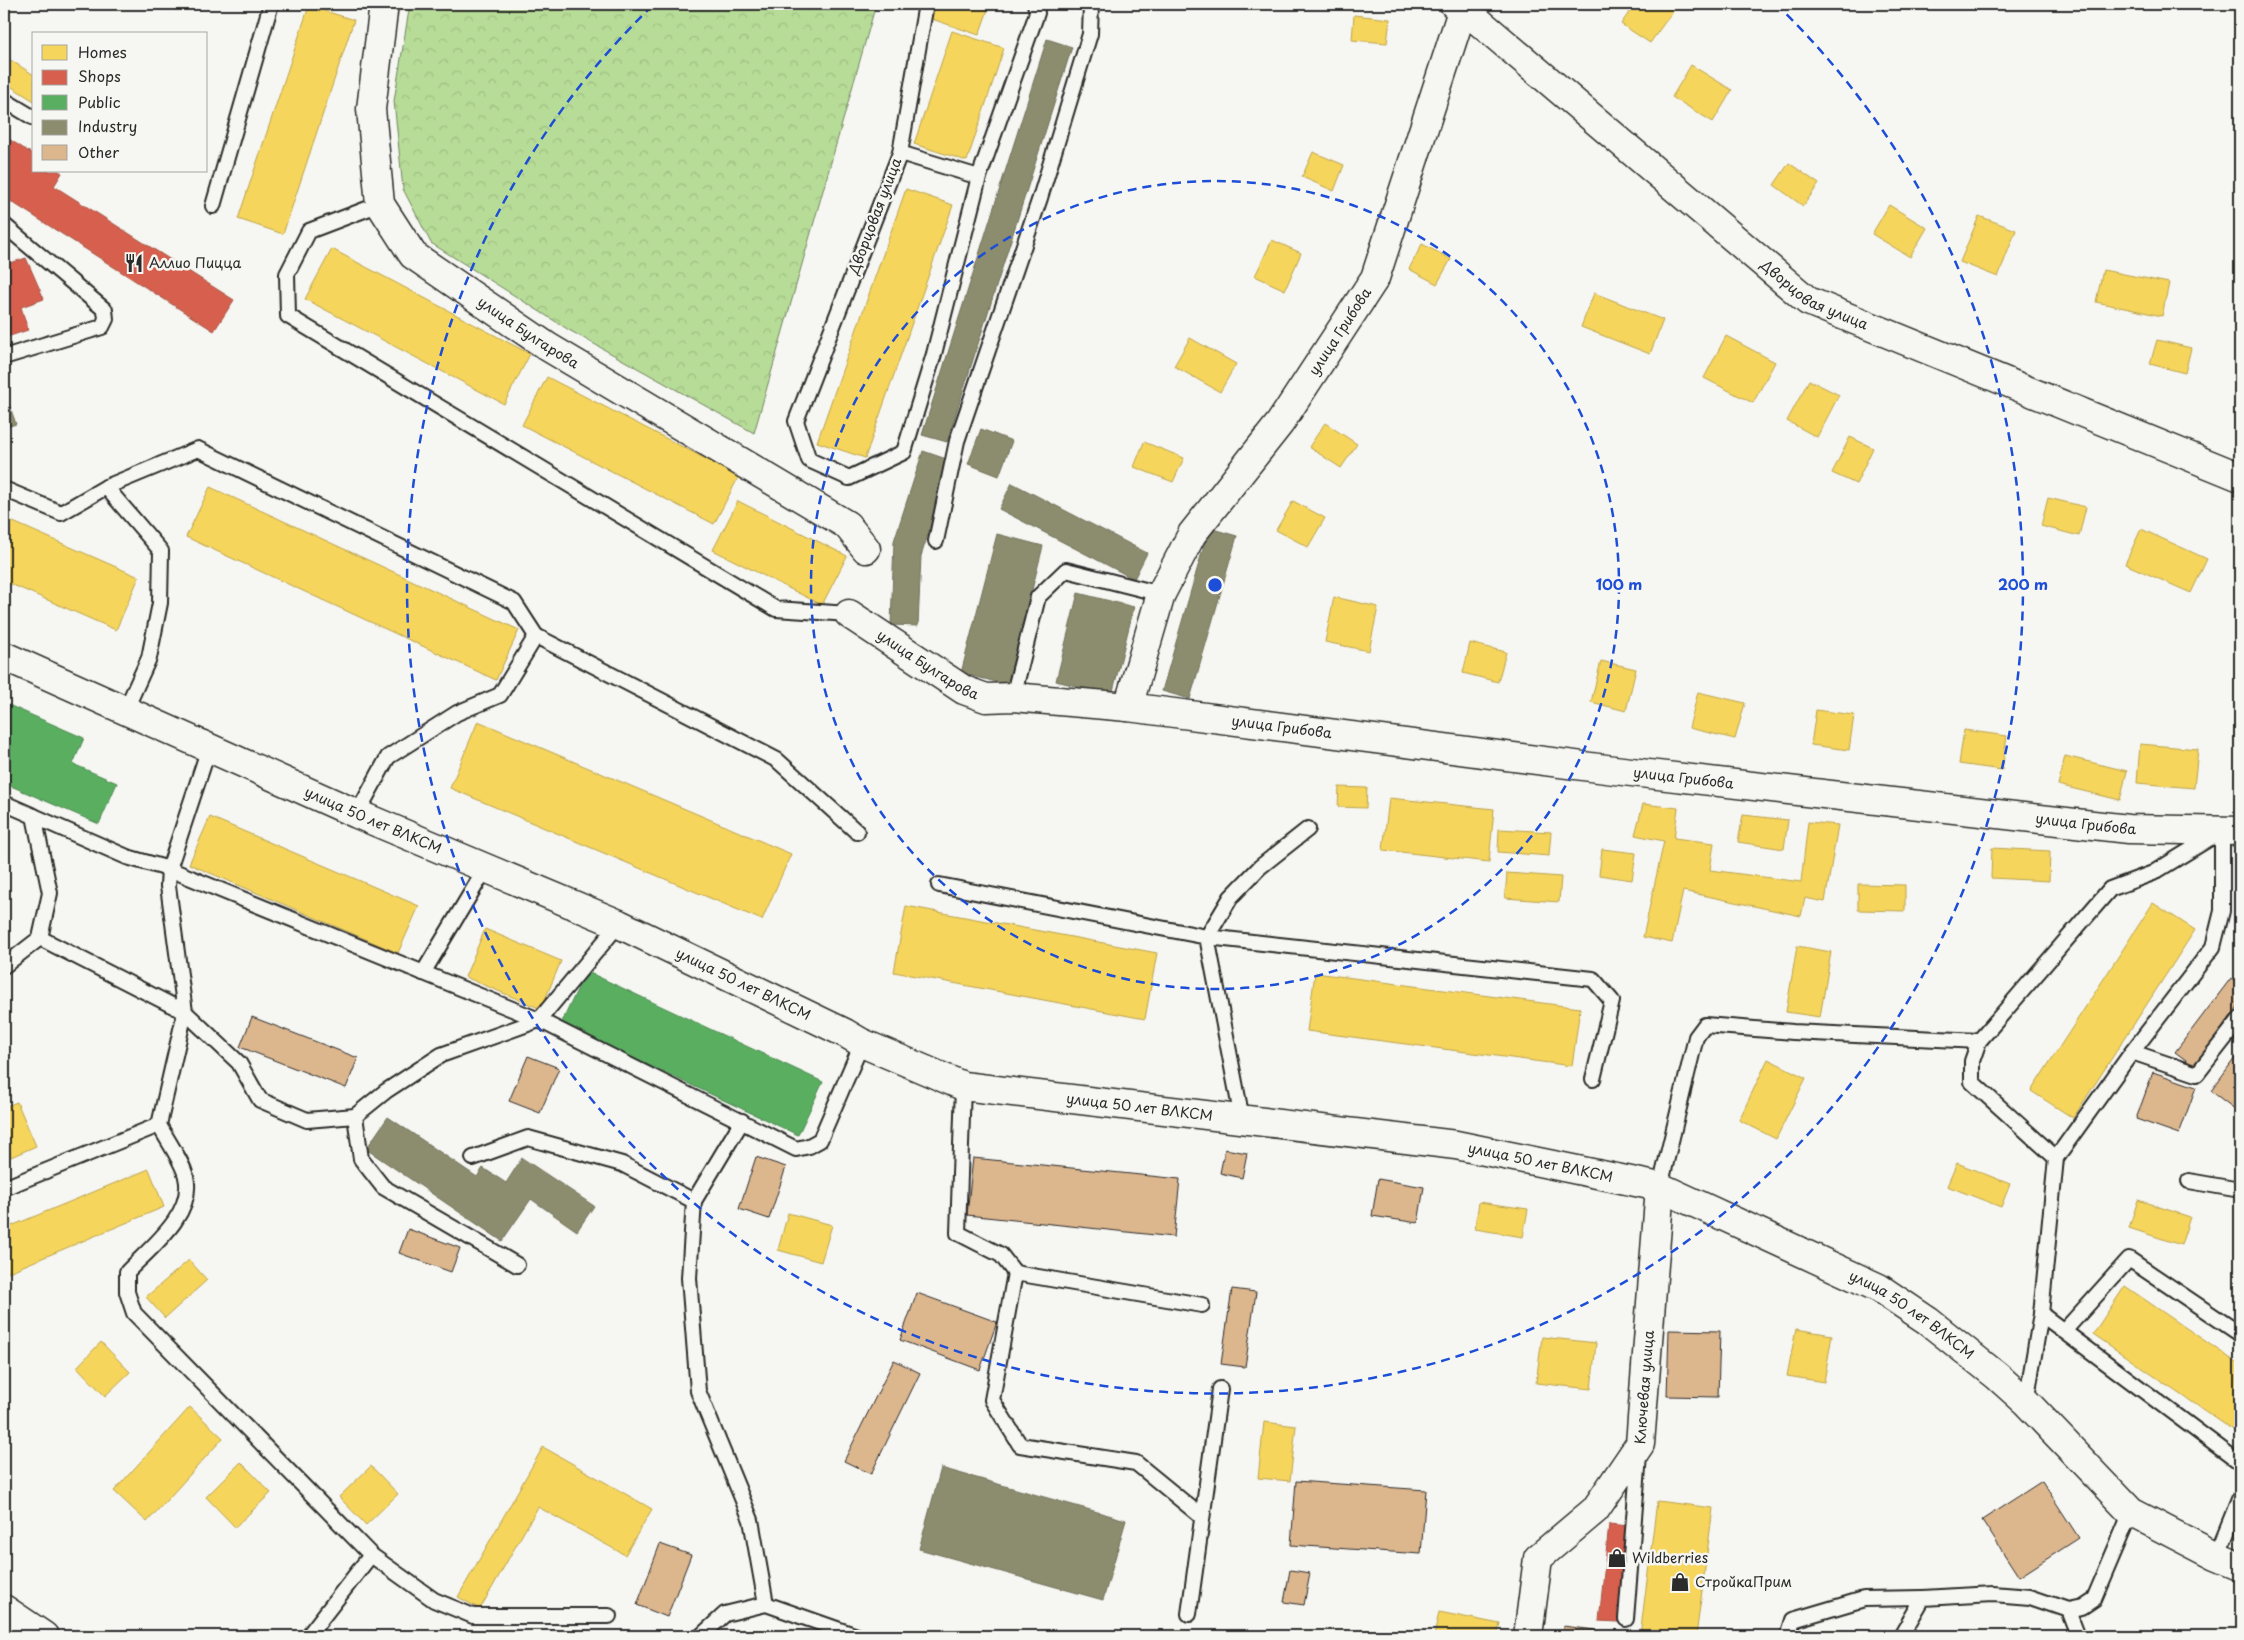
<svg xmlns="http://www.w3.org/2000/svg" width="2244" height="1640" viewBox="0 0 2244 1640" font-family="'Playpen Sans',sans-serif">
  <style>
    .forest { fill: url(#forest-crowns); stroke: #718461 }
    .homes { fill: #f6d55c; stroke: #b9a24d }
    .shops { fill: #d6604d; stroke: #a35043 }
    .public { fill: #5aae61; stroke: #4c8751 }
    .industry { fill: #8c8c6e; stroke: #6f6f5a }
    .building { fill: #dcb68d; stroke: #2b2b2b }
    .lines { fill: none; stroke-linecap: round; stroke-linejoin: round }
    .lane-casing { stroke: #2b2b2b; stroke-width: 18 }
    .street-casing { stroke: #2b2b2b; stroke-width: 31 }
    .secondary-casing { stroke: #2b2b2b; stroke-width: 31 }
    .lane { stroke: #f6f6f2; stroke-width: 14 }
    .street { stroke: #f6f6f2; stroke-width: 28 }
    .secondary { stroke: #f6f6f2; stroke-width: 28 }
    .ring { fill: none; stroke: #1d4ed8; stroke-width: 2.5; stroke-dasharray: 9 6 }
    .labels { text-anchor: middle; stroke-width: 5; stroke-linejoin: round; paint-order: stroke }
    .street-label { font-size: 14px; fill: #2b2b2b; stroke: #f6f6f2 }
    .poi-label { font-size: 14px; fill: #2b2b2b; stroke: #f6f6f2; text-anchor: start }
    .centre { fill: #1d4ed8; stroke: #f6f6f2; stroke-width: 2.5 }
    .ring-label { font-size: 15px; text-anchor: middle; font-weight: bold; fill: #1d4ed8; stroke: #f6f6f2; stroke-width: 5; stroke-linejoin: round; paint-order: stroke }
  </style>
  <defs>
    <pattern id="forest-crowns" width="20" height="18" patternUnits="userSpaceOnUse" patternTransform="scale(1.25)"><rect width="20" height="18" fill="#b7dc97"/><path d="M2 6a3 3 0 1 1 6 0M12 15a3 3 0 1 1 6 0" fill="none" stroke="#9ebd82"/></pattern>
  </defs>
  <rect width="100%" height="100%" fill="#f6f6f2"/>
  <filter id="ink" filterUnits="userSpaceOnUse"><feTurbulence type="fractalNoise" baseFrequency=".02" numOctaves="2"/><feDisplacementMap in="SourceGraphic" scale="10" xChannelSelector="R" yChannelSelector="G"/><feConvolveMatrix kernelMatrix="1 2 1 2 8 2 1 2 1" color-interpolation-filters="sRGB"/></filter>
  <g filter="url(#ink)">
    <!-- forest -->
    <path class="forest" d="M 410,4 L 876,4 L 754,433 L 569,330 L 431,243 L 403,189 L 394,101 Z"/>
    <!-- homes -->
    <g class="homes">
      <path d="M 936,4 L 990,4 L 979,35 L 929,18 Z"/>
      <path d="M 1635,4 L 1668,4 L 1675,8 L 1650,43 L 1621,24 Z"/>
      <path d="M 309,6 L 354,20 L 283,234 L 238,219 Z"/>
      <path d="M 1354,15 L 1390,19 L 1387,43 L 1352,40 Z"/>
      <path d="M 952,31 L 1004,48 L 967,161 L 914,144 Z"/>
      <path d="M 4,56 L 34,75 L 34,101 L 4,82 Z"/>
      <path d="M 1691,65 L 1732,90 L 1713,122 L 1672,97 Z"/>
      <path d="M 1313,152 L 1344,165 L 1334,191 L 1302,177 Z"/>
      <path d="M 1789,163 L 1819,184 L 1803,206 L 1774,185 Z"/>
      <path d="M 906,189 L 953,205 L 865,458 L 817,442 Z"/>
      <path d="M 1889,205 L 1927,228 L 1910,257 L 1872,234 Z"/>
      <path d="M 1979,216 L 2016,230 L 1998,277 L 1960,262 Z"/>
      <path d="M 1272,240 L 1301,253 L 1285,290 L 1255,276 Z"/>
      <path d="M 1422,244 L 1451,259 L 1437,284 L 1409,269 Z"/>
      <path d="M 332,249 L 530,354 L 504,404 L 305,299 Z"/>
      <path d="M 2103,270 L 2169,283 L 2162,316 L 2096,302 Z"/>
      <path d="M 1594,293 L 1663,320 L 1650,354 L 1581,327 Z"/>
      <path d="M 1726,336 L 1775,362 L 1753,403 L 1704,378 Z"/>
      <path d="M 1190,338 L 1236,364 L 1220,392 L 1174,366 Z"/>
      <path d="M 2157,340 L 2191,348 L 2185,373 L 2150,364 Z"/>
      <path d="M 547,377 L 739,476 L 714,524 L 522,425 Z"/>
      <path d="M 1809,380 L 1839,395 L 1817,437 L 1787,421 Z"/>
      <path d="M 1325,423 L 1357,444 L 1341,468 L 1309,447 Z"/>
      <path d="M 1850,437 L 1873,448 L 1856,484 L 1832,473 Z"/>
      <path d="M 1144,442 L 1184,458 L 1173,482 L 1134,467 Z"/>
      <path d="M 210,487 L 519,630 L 496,680 L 186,537 Z"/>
      <path d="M 2048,498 L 2086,507 L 2079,536 L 2041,526 Z"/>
      <path d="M 738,501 L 847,556 L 822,605 L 713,550 Z"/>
      <path d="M 1293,501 L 1325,518 L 1308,547 L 1276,530 Z"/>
      <path d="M 4,518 L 139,577 L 116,630 L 4,581 Z"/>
      <path d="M 2141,529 L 2207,559 L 2191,593 L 2125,564 Z"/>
      <path d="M 1334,597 L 1378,607 L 1369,651 L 1325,642 Z"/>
      <path d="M 2240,607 L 2240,621 L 2234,617 Z"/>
      <path d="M 1470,643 L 1506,652 L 1498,682 L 1463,673 Z"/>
      <path d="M 1601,661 L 1636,669 L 1626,711 L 1591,702 Z"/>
      <path d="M 1698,692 L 1745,703 L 1735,739 L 1689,728 Z"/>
      <path d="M 1816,710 L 1854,715 L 1849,750 L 1811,745 Z"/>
      <path d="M 478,721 L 791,854 L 762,920 L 450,788 Z"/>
      <path d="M 1964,730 L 2007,736 L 2002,770 L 1959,764 Z"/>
      <path d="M 2140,744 L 2198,749 L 2194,788 L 2137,783 Z"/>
      <path d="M 2065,756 L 2127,771 L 2120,800 L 2058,785 Z"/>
      <path d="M 1339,787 L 1367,788 L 1366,808 L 1338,807 Z"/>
      <path d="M 1389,798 L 1494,809 L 1489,862 L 1383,850 Z"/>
      <path d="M 1643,804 L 1678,808 L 1674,838 L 1714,843 L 1710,870 L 1801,882 L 1808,822 L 1838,825 L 1825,902 L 1805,898 L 1801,916 L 1683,891 L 1672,943 L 1643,937 L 1664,841 L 1635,835 Z"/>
      <path d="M 1743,815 L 1788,820 L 1784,849 L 1738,842 Z"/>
      <path d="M 210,817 L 419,906 L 398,953 L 189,864 Z"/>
      <path d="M 1499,829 L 1551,832 L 1549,856 L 1498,852 Z"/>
      <path d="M 1992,848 L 2050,851 L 2049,881 L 1991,878 Z"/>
      <path d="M 1602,849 L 1636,853 L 1632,880 L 1599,875 Z"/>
      <path d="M 1507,873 L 1561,877 L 1559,902 L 1505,898 Z"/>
      <path d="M 1858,884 L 1905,885 L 1905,911 L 1858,910 Z"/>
      <path d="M 2153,903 L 2195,930 L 2073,1118 L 2031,1091 Z"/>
      <path d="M 906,906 L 1157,953 L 1145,1019 L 894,972 Z"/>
      <path d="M 485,929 L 561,961 L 541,1009 L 465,977 Z"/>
      <path d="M 1797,946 L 1831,952 L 1820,1017 L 1786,1012 Z"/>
      <path d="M 1315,973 L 1580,1008 L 1572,1066 L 1307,1031 Z"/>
      <path d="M 1768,1059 L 1806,1078 L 1776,1139 L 1739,1120 Z"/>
      <path d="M 17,1102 L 36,1146 L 11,1157 L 4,1139 L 4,1107 Z"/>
      <path d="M 1957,1163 L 2010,1184 L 2001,1207 L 1947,1186 Z"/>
      <path d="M 149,1169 L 164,1207 L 4,1274 L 4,1229 Z"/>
      <path d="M 2138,1200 L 2190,1217 L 2181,1245 L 2129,1228 Z"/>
      <path d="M 1479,1202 L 1528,1209 L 1523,1237 L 1475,1229 Z"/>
      <path d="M 788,1213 L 832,1225 L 821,1262 L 778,1250 Z"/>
      <path d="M 189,1260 L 207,1280 L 165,1318 L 146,1297 Z"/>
      <path d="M 2125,1286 L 2240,1365 L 2240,1435 L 2093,1334 Z"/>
      <path d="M 1796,1329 L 1832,1335 L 1824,1382 L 1787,1376 Z"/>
      <path d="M 1542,1337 L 1596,1343 L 1591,1389 L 1536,1383 Z"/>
      <path d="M 101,1342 L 130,1372 L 105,1396 L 77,1367 Z"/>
      <path d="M 190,1407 L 223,1438 L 147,1522 L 114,1491 Z"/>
      <path d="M 1264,1422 L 1296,1426 L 1290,1481 L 1258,1478 Z"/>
      <path d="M 543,1447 L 652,1509 L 625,1555 L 538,1507 L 480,1609 L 458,1597 Z"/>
      <path d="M 241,1462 L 271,1493 L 235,1527 L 206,1497 Z"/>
      <path d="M 371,1466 L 398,1494 L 366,1525 L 339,1497 Z"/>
      <path d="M 1657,1501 L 1713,1508 L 1696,1636 L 1640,1636 Z"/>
      <path d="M 1439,1612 L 1500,1624 L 1497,1636 L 1434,1636 Z"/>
    </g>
    <!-- shops -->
    <g class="shops">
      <path d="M 4,136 L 34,155 L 34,171 L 59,171 L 62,173 L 54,186 L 234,300 L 214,331 L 4,197 Z"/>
      <path d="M 26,258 L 44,299 L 21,307 L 28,330 L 4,338 L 4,265 Z"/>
      <path d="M 1609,1524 L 1628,1526 L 1618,1622 L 1599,1621 Z"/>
    </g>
    <!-- public -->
    <g class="public">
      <path d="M 4,703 L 84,738 L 73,764 L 117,783 L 99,824 L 4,783 Z"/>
      <path d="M 586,971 L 823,1082 L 798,1135 L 561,1024 Z"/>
    </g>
    <!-- industry -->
    <g class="industry">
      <path d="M 1047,39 L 1072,47 L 947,442 L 922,435 Z"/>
      <path d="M 4,390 L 16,424 L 4,428 Z"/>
      <path d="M 981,429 L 1012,441 L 999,476 L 968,464 Z"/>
      <path d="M 923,451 L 952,461 L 921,556 L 918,626 L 891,625 L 894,541 Z"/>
      <path d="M 1012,483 L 1147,553 L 1134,579 L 999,509 Z"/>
      <path d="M 1209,528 L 1237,536 L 1190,699 L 1162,691 Z"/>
      <path d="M 997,534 L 1043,546 L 1008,685 L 961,673 Z"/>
      <path d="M 1078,593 L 1134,607 L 1112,695 L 1056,681 Z"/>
      <path d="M 388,1117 L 477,1177 L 483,1168 L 506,1183 L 522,1158 L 594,1206 L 577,1231 L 531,1199 L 502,1241 L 366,1149 Z"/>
      <path d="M 941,1468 L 1126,1520 L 1103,1600 L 919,1549 Z"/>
    </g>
    <!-- building -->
    <g class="building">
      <path d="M 2231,978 L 2240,985 L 2240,1004 L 2194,1066 L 2175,1052 Z"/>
      <path d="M 252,1017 L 358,1058 L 346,1088 L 240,1047 Z"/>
      <path d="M 2240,1051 L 2240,1113 L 2211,1091 Z"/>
      <path d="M 528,1056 L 559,1068 L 540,1113 L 509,1101 Z"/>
      <path d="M 2153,1072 L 2196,1087 L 2179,1134 L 2136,1119 Z"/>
      <path d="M 1225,1149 L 1247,1153 L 1242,1178 L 1220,1173 Z"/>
      <path d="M 756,1157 L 786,1167 L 769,1219 L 739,1209 Z"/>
      <path d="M 973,1158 L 1180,1179 L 1174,1237 L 967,1215 Z"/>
      <path d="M 1378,1179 L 1424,1187 L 1418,1223 L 1372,1216 Z"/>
      <path d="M 408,1229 L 460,1248 L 451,1272 L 399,1253 Z"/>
      <path d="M 1232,1289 L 1256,1292 L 1245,1367 L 1221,1364 Z"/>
      <path d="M 917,1293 L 997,1322 L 980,1370 L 900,1340 Z"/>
      <path d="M 1669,1330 L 1720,1331 L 1718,1397 L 1667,1396 Z"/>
      <path d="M 894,1360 L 920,1373 L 871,1474 L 844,1461 Z"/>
      <path d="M 1296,1481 L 1426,1490 L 1421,1554 L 1291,1545 Z"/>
      <path d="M 2042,1481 L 2079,1538 L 2019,1577 L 1982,1520 Z"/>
      <path d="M 660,1544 L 691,1555 L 667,1617 L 637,1605 Z"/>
      <path d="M 1290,1570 L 1310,1573 L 1304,1605 L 1284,1602 Z"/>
      <path d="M 1563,1626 L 1595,1630 L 1594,1636 L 1562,1636 Z"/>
      <path d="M 486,1633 L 503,1636 L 485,1636 Z"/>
    </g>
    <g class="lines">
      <!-- lane casing -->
      <g class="lane-casing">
        <g id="lane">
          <path d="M 926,4 L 900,153 L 796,421 L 809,460 L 849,478 L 904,452 L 934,354 L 979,177 L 1037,13 L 1035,4"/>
          <path d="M 4,100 L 34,118"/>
          <path d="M 900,153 L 979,177"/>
          <path d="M 380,204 L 309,231 L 287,274 L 288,316 L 776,609 L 849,614"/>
          <path d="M 213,206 L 271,4"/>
          <path d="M 4,225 L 105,310 L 106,319 L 102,327 L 4,357"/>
          <path d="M 106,487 L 161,551 L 160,603 L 149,658 L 126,709"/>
          <path d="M 4,489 L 61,513 L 106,487 L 198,449 L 514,602 L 536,636 L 777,760 L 857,832"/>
          <path d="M 936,541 L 957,441 L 1040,198 L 1090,34 L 1091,4"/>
          <path d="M 1013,697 L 1038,597 L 1066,570 L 1161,594"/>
          <path d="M 209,748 L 169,869 L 168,886 L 185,1012 L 239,1063 L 260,1100 L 307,1120 L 355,1116 L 386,1091 L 441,1055 L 539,1020 L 619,924"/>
          <path d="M 4,803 L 127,857 L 169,869 L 539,1020 L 796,1149 L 809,1146 L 820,1140 L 862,1043"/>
          <path d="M 357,814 L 388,757 L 457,713 L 500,695 L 536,636"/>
          <path d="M 34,816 L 50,893 L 40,938"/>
          <path d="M 939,885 L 1207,937 L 1593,979 L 1612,1001 L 1593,1079"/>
          <path d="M 4,966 L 40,938 L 185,1012 L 159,1125 C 166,1138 184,1164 186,1177 C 195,1214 150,1248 127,1272 L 127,1292 L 134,1313 L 371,1555 L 308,1636"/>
          <path d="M 423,973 L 486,868"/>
          <path d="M 2132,1052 L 2197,1074 L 2240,1019"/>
          <path d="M 963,1086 L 958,1233 L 1001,1255 L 1015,1273 L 992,1400 L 1020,1445 L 1136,1463 L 1202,1517"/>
          <path d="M 355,1116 L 361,1159 L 383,1187 L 517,1265"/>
          <path d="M 1242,1119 L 1207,937 L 1231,897 L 1260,867 L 1308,829"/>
          <path d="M 742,1121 L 694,1201 L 689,1278 L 698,1391 L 751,1520 L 766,1604"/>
          <path d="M 473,1158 L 528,1138 L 622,1164 L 694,1201"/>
          <path d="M 2056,1158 L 1972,1082 L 1972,1061 L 1979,1041 L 2110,889 L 2153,873 L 2215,835"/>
          <path d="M 2189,1181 L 2240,1190"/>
          <path d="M 1660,1187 L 1696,1037 L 1705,1025 L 1793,1032 L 1979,1041"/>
          <path d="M 4,1188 L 159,1125"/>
          <path d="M 1015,1273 L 1202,1305"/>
          <path d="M 2041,1314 L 2240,1463"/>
          <path d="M 2065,1330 L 2129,1259 L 2240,1334"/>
          <path d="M 2026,1402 L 2041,1314 L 2056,1158 L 2132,1052 L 2213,947 L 2222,911 L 2222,830"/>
          <path d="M 371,1555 L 434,1600 L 473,1616 L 609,1616"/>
          <path d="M 2216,1556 L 2240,1497"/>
          <path d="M 2068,1610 L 2078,1636"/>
          <path d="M 1189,1614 L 1220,1389"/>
          <path d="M 1626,1619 L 1639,1455"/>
          <path d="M 701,1636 L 725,1614 L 766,1604 L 857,1636"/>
          <path d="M 1788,1636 L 1793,1620 L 1864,1599 L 1923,1598"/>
          <path d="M 1901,1636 L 1923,1598 L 1993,1594 L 2030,1597 L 2068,1610 L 2082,1607 L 2094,1599 L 2131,1512"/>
        </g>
      </g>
      <!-- street casing -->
      <g class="street-casing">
        <g id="street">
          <path id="s1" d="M 384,4 L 371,109 L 380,204 L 413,255 L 548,347 L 847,525 L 866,549"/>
          <path id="s2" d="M 1454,4 L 1463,8 L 1808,301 L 2240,477"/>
          <path id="s3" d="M 849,614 L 964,690 L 986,698 L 1013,697 L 1128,707 L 1161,594 L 1192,534 L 1280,423 L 1375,278 L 1463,8"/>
          <path id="s4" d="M 1128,707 L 1614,770 L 2128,829 L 2240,831"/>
          <path d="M 4,1609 L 44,1636"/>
          <path id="s5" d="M 1528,1636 L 1538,1558 L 1595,1510 L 1640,1444 L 1660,1187"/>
        </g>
      </g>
      <!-- secondary casing -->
      <g class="secondary-casing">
        <g id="secondary">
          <path id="s6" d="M 4,656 L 357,814 L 619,924 L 845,1033 L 862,1043 L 963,1086 L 1456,1145 L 1660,1187 L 1879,1288 L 1928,1321 L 1997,1376 L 2026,1402 L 2131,1512 L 2216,1556 L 2240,1566"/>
        </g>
      </g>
      <!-- lane -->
      <use href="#lane" class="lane"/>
      <!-- street -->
      <use href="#street" class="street"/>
      <!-- secondary -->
      <use href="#secondary" class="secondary"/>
    </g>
  </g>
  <!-- distance rings -->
  <g class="ring">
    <circle cx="1215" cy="585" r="404"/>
    <path d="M1776 4A808 808 0 1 1 654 4"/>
  </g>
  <!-- icons -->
  <defs>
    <g id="restaurant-bare" transform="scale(1.5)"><path d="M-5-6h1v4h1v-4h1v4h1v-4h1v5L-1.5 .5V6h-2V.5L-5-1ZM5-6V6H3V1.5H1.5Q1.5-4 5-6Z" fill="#2b2b2b" stroke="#f6f6f2" stroke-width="2.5" paint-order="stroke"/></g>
    <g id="shop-bare" transform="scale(1.5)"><path d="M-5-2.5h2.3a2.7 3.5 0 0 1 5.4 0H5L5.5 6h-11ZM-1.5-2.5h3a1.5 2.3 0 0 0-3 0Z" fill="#2b2b2b" stroke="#f6f6f2" stroke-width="2.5" paint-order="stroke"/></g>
  </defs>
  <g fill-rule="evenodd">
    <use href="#restaurant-bare" x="134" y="263"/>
    <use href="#shop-bare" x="1617" y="1558"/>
    <use href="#shop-bare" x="1680" y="1582"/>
  </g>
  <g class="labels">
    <!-- street labels -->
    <g class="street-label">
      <text transform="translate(875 216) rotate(-69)" y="5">Дворцовая улица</text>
      <text dy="5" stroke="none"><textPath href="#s2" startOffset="465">Дворцовая улица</textPath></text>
      <text dy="5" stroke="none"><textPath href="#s3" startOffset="740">улица Грибова</textPath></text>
      <text dy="5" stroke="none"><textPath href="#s1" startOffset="401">улица Булгарова</textPath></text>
      <text dy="5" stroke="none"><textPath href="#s3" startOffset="94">улица Булгарова</textPath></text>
      <text dy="5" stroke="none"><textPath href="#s4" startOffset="155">улица Грибова</textPath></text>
      <text dy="5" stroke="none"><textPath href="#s4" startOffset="560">улица Грибова</textPath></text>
      <text dy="5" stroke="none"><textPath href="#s6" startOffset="404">улица 50 лет ВЛКСМ</textPath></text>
      <text dy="5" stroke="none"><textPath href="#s4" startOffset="965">улица Грибова</textPath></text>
      <text dy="5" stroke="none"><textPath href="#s6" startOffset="809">улица 50 лет ВЛКСМ</textPath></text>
      <text dy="5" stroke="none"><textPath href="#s6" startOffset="1229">улица 50 лет ВЛКСМ</textPath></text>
      <text dy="5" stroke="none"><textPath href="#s6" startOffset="1634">улица 50 лет ВЛКСМ</textPath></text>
      <text dy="5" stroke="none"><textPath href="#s6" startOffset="2039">улица 50 лет ВЛКСМ</textPath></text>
      <text dy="5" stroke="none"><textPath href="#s5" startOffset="290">Ключевая улица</textPath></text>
    </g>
    <!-- poi labels -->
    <g class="poi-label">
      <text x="149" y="268">Аллио Пицца</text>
      <text x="1632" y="1563">Wildberries</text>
      <text x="1695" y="1587">СтройкаПрим</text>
    </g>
  </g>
  <circle cx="1215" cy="585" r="8" class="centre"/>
  <g class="ring-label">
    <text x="1619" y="590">100 m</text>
    <text x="2023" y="590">200 m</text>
  </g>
  <!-- margin -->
  <rect width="2244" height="1640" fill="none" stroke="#f6f6f2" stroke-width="20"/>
  <rect x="10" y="10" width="2224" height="1620" fill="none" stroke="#2b2b2b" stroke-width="2" filter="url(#ink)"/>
  <!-- legend -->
  <rect x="32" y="32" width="175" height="140" fill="#f6f6f2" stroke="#a5a5a2"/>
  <rect x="42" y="45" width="25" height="15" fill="#f6d55c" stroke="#a5a5a2"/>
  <text x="78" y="58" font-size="15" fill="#2b2b2b">Homes</text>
  <rect x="42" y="70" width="25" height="15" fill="#d6604d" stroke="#a5a5a2"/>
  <text x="78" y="82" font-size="15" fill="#2b2b2b">Shops</text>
  <rect x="42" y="95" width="25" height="15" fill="#5aae61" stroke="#a5a5a2"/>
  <text x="78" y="108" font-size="15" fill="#2b2b2b">Public</text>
  <rect x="42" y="120" width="25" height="15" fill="#8c8c6e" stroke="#a5a5a2"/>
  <text x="78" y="132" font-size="15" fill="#2b2b2b">Industry</text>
  <rect x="42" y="145" width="25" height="15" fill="#dcb68d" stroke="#a5a5a2"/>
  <text x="78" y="158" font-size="15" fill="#2b2b2b">Other</text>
</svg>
